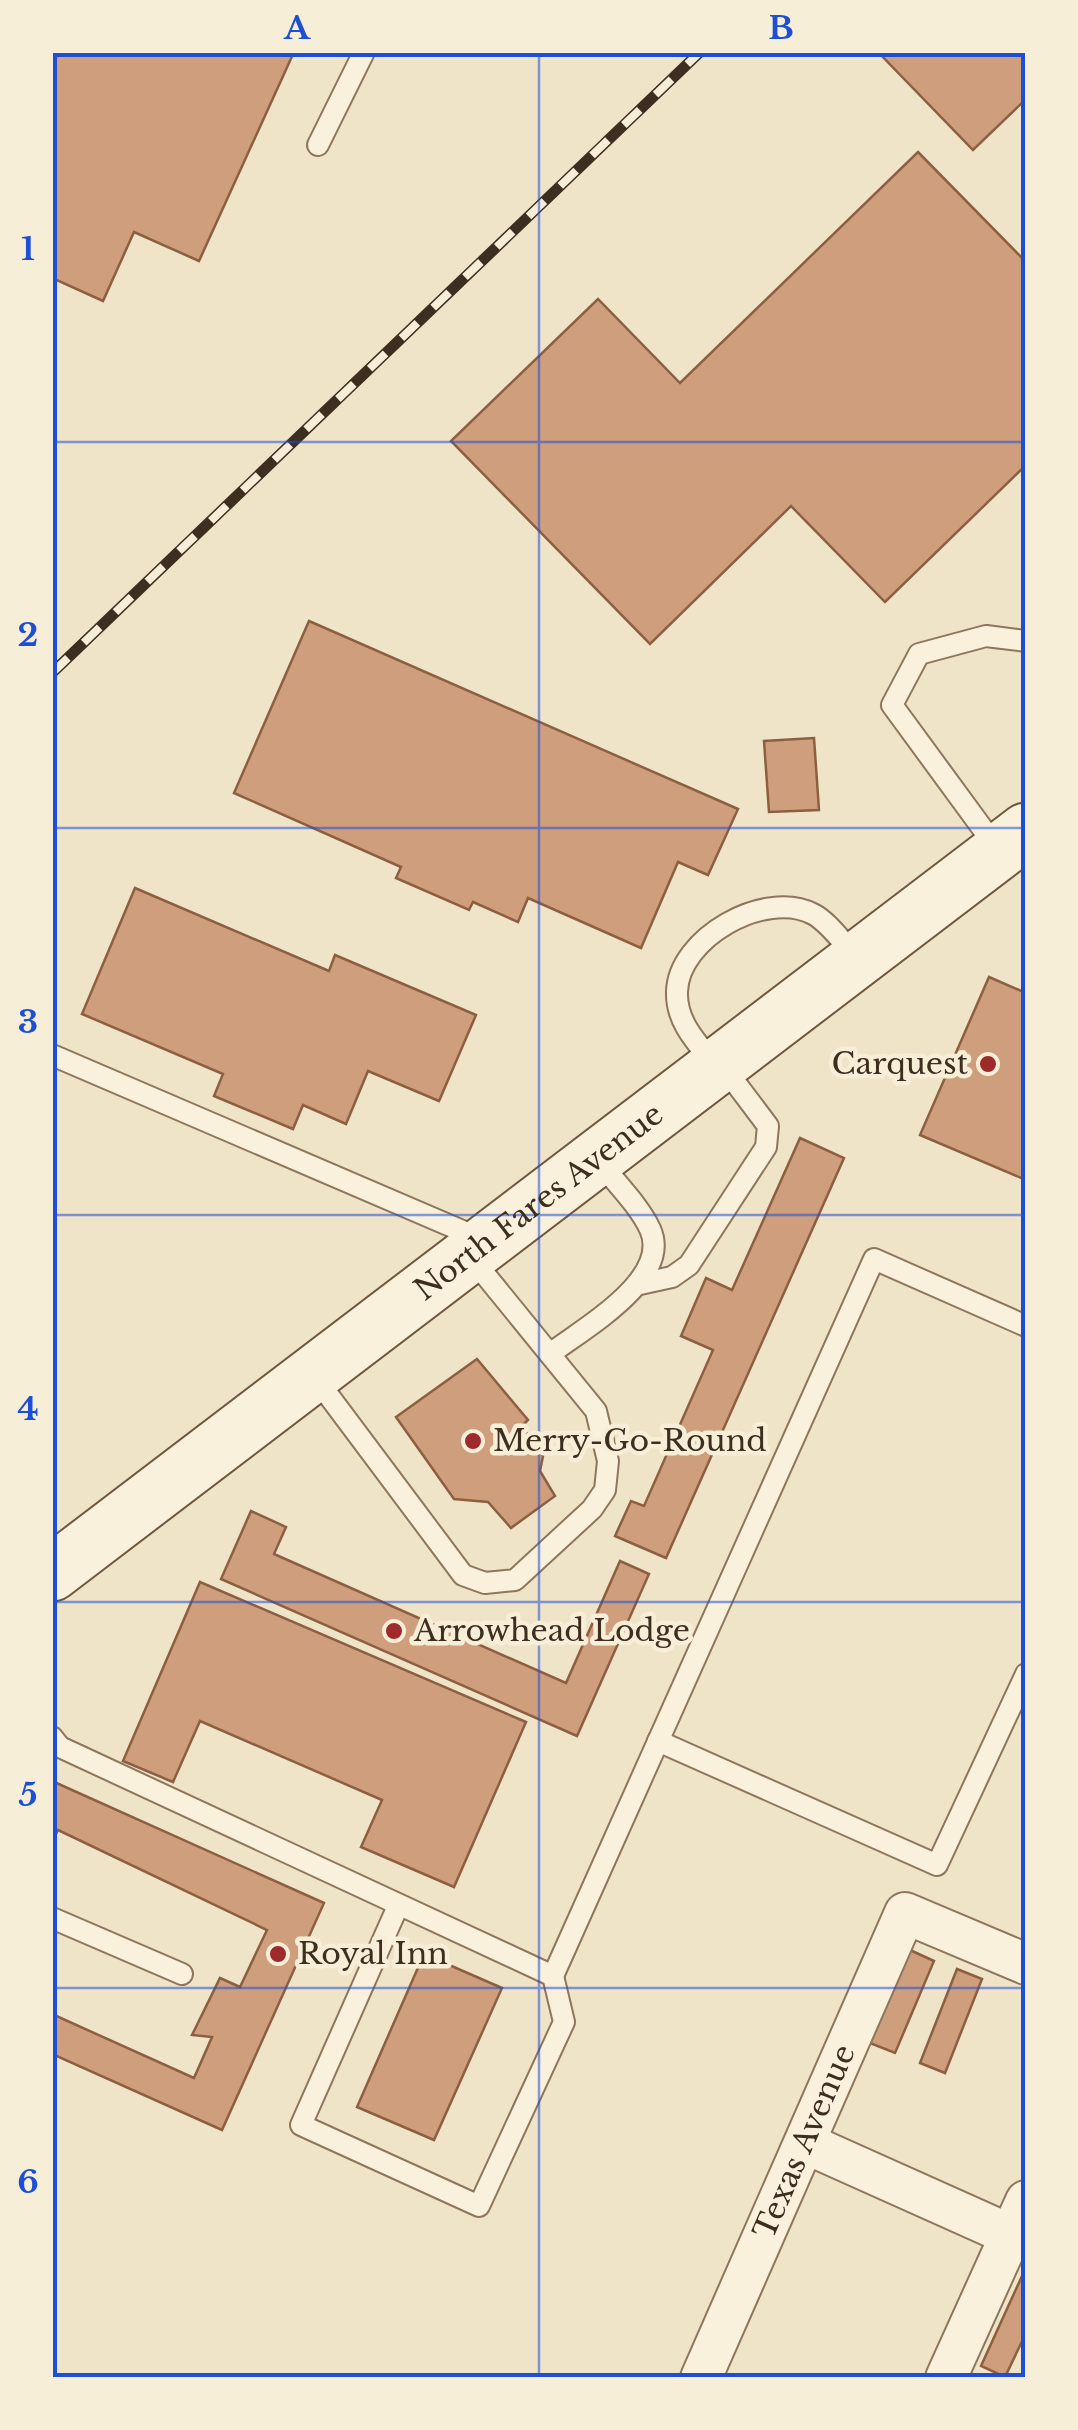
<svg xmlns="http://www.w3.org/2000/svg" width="1078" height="2430" viewBox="0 0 1078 2430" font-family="'Libre Baskerville',serif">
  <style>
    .building { fill: #cf9f7d; stroke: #8d5f41; stroke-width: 2.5 }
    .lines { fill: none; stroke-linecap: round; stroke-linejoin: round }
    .lane-casing { stroke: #8d765c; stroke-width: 24 }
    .street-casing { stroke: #8d765c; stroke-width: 44 }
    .secondary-casing { stroke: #6f573f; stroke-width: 59 }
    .lane { stroke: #faf1dc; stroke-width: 20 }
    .street { stroke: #faf1dc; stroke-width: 40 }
    .secondary { stroke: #faf1dc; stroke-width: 55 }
    .rail-casing { stroke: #3d2e20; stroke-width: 11 }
    .rail { stroke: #f7eed8; stroke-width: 8; stroke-dasharray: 22; stroke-linecap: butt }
    .grid { fill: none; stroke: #1d4ed8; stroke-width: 2.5; stroke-opacity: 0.55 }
    .poi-dot { fill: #9e2a2b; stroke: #f7eed8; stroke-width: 4 }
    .labels { text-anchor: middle; stroke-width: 9; stroke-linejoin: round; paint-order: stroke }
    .poi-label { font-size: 30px; fill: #3d2e20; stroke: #f7eed8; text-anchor: start }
    .street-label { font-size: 30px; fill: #3d2e20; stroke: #f7eed8 }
    .neatline { fill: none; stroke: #1d4ed8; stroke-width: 4 }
    .grid-label { font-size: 32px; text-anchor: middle; font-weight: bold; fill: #1d4ed8 }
  </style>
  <rect width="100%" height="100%" fill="#f0e4c8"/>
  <!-- building -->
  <g class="building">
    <path d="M 52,52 L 294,52 L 199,261 L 134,232 L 103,301 L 52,278 Z"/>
    <path d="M 878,52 L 1026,52 L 1026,99 L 973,150 Z"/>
    <path d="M 918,152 L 1026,262 L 1026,465 L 885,602 L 791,506 L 650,644 L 451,441 L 598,299 L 680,383 Z"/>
    <path d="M 309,621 L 738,809 L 708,875 L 678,862 L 641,948 L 528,898 L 518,922 L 473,902 L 469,910 L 396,878 L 401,867 L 234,793 Z"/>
    <path d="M 814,738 L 819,810 L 769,812 L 764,741 Z"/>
    <path d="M 135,888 L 329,971 L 335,955 L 476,1015 L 439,1101 L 368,1071 L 346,1124 L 303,1105 L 293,1129 L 214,1096 L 223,1074 L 82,1014 Z"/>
    <path d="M 989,977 L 1026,993 L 1026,1180 L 920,1135 Z"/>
    <path d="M 800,1138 L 844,1158 L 666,1558 L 615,1536 L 631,1501 L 644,1506 L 713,1350 L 681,1336 L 706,1278 L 732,1290 Z"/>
    <path d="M 477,1359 L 528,1420 L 522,1426 L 543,1456 L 540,1471 L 555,1496 L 511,1528 L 488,1502 L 454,1499 L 396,1417 Z"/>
    <path d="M 251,1511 L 286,1527 L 274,1554 L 566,1683 L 620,1561 L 649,1574 L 577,1736 L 221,1579 Z"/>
    <path d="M 200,1582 L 526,1722 L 454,1887 L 361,1847 L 382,1800 L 200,1721 L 173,1782 L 123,1761 Z"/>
    <path d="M 52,1781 L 324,1903 L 222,2130 L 52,2054 L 52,2014 L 194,2078 L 212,2037 L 192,2035 L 220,1978 L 240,1987 L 267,1930 L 58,1830 L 52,1842 Z"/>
    <path d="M 910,1950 L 934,1961 L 895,2053 L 870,2043 Z"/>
    <path d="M 424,1954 L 502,1988 L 434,2140 L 357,2107 Z"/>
    <path d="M 957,1969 L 982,1979 L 945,2073 L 920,2063 Z"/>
    <path d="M 1022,2276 L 1026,2278 L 1026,2333 L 1005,2377 L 981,2366 Z"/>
  </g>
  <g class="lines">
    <!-- lane casing -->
    <g class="lane-casing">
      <g id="lane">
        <path d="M 318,145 L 364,52"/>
        <path d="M 999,851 L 892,705 L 919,654 L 986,636 L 1026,641"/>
        <path d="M 52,1055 L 481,1239"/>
        <path d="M 715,1065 C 697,1043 676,1022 677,992 C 678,938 765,889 813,914 C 829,922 844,945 857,957"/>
        <path d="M 640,1284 L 672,1277 L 689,1265 L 766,1147 L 768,1126 L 722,1065"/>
        <path d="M 550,1354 C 582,1329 673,1279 650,1229 C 639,1205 614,1181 598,1160"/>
        <path d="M 314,1376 L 463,1575 L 485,1583 L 515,1580 L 592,1509 L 605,1490 L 608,1461 L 596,1411 L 469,1255"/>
        <path d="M 52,1737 L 60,1747 L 553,1976 L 874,1259 L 1026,1326"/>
        <path d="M 658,1741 L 937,1865 L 1026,1674"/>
        <path d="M 398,1906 L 301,2125 L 479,2206 L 564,2022 L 553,1976"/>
        <path d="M 52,1918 L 182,1974"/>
      </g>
    </g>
    <!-- street casing -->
    <g class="street-casing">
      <g id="street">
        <path d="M 805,2143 L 1026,2242"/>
        <path id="s1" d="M 701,2378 L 905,1913 L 1026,1964"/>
        <path d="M 946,2378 L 1026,2201"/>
      </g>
    </g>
    <!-- secondary casing -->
    <g class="secondary-casing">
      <g id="secondary">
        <path id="s2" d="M 52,1573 L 1026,831"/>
      </g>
    </g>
    <!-- lane -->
    <use href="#lane" class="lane"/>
    <!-- street -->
    <use href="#street" class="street"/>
    <!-- secondary -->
    <use href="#secondary" class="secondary"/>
    <!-- rail casing -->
    <g class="rail-casing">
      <path id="rail" d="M 52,673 L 700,52"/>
    </g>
    <!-- rail -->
    <use href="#rail" class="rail"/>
  </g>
  <!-- grid -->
  <path class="grid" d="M 539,52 L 539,2378M 52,442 L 1026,442M 52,828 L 1026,828M 52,1215 L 1026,1215M 52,1602 L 1026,1602M 52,1988 L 1026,1988"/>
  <!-- markers -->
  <g class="poi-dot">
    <circle cx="988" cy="1064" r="10"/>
    <circle cx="473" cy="1441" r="10"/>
    <circle cx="394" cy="1631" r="10"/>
    <circle cx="278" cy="1954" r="10"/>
  </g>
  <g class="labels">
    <!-- poi labels -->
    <g class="poi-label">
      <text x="968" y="1074" text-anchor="end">Carquest</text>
      <text x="493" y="1451">Merry-Go-Round</text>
      <text x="414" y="1641">Arrowhead Lodge</text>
      <text x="298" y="1964">Royal Inn</text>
    </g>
    <!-- street labels -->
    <g class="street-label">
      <text dy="10" stroke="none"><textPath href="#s2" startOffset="612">North Fares Avenue</textPath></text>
      <text dy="10" stroke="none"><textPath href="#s1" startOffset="258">Texas Avenue</textPath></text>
    </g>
  </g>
  <!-- border -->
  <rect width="1078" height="2430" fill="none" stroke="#f7eed8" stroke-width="110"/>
  <rect x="55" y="55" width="968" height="2320" class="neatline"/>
  <g class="grid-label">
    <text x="297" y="39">A</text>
    <text x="781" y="39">B</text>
    <text x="28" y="260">1</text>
    <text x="28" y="646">2</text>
    <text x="28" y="1033">3</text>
    <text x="28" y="1420">4</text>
    <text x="28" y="1806">5</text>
    <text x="28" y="2193">6</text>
  </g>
</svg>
